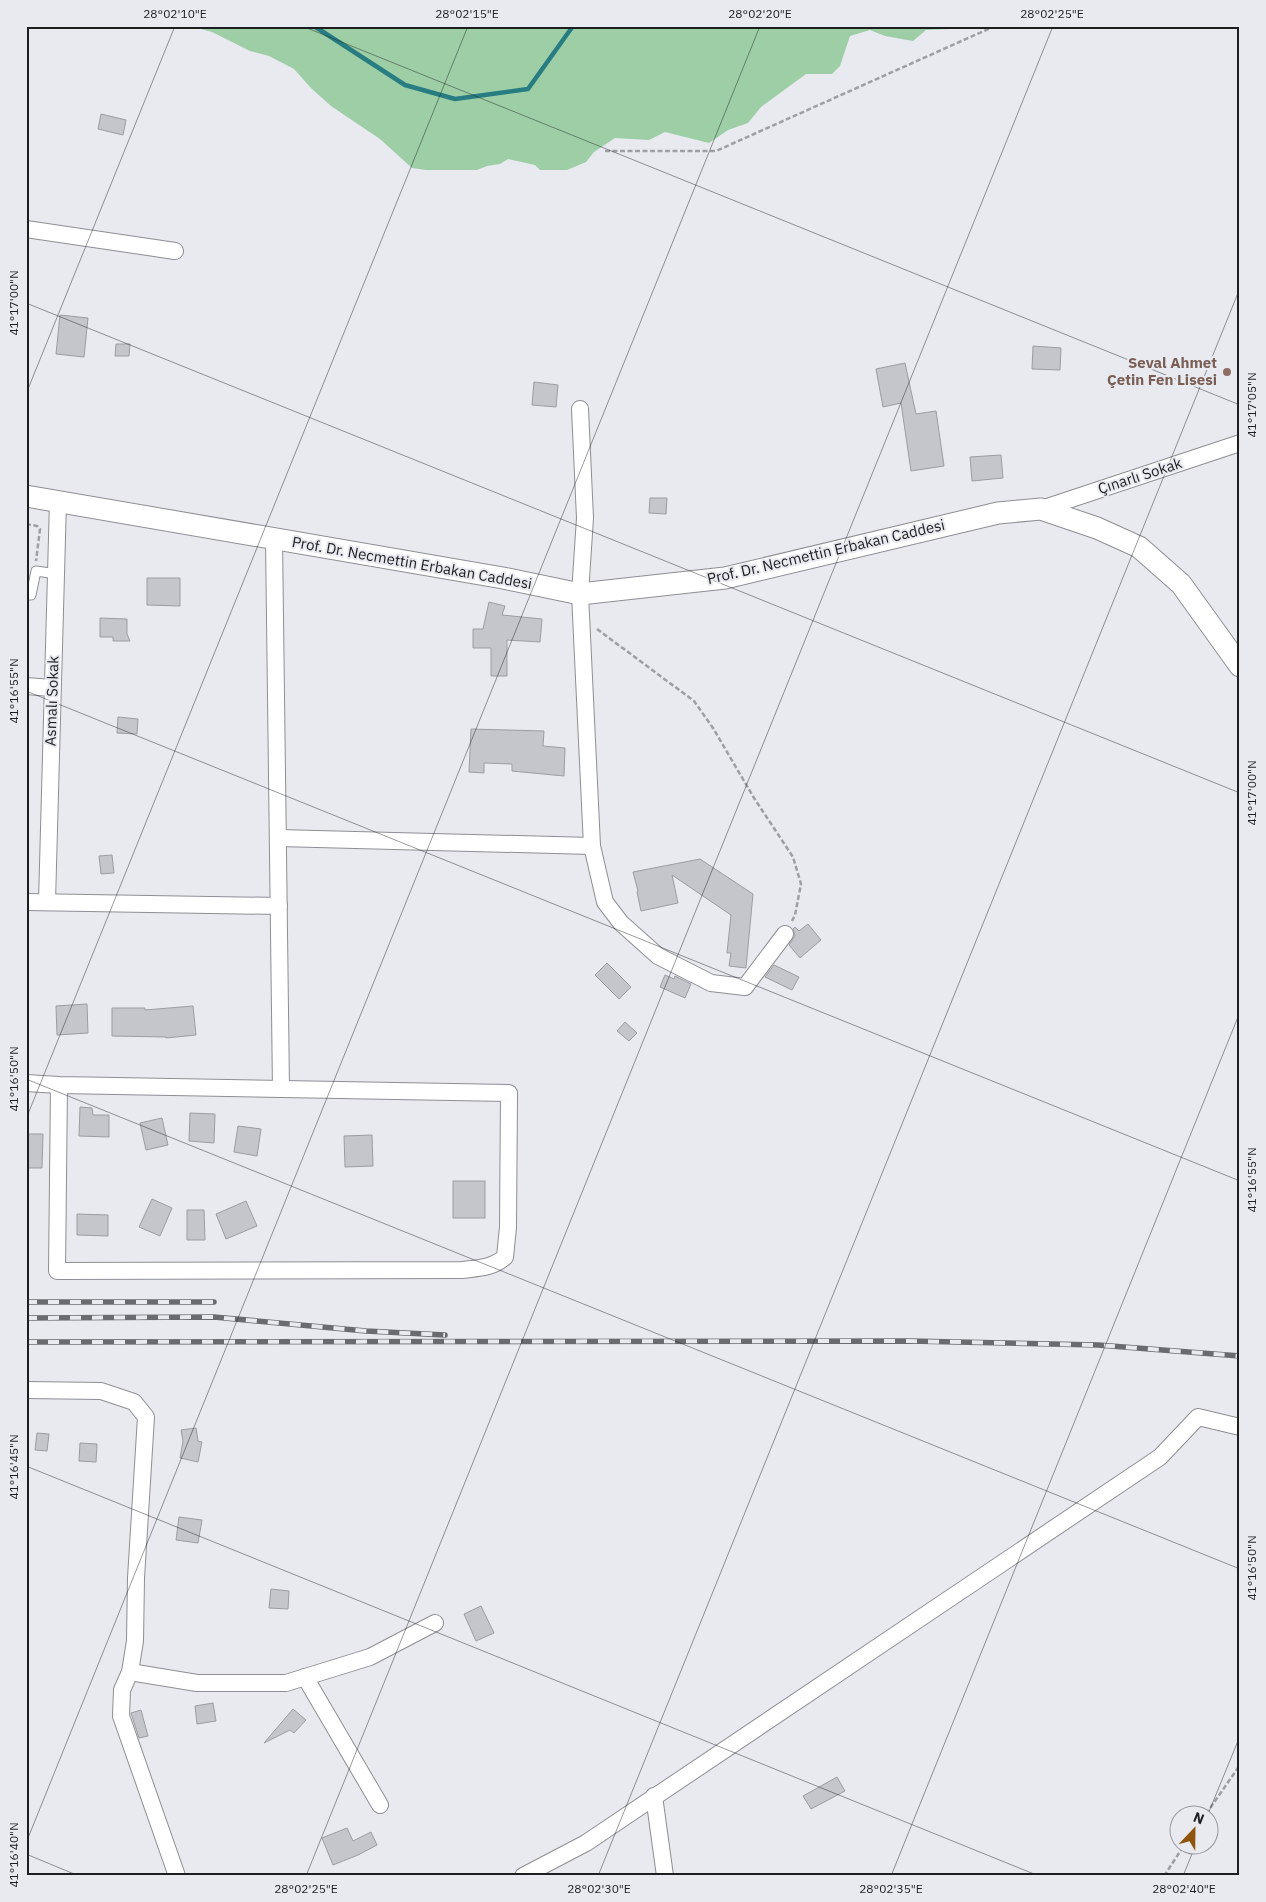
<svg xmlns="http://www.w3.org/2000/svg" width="1266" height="1902" viewBox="0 0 1266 1902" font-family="'IBM Plex Sans',sans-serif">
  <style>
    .green { fill: #9dcea6 }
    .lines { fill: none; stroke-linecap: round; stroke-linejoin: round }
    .stream { stroke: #287d82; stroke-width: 4.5 }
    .building { fill: #c4c6cc; stroke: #9b9da2 }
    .service-casing { stroke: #8d8f94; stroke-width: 11 }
    .minor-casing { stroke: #8d8f94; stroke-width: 18 }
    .tertiary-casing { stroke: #8d8f94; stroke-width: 23 }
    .path { stroke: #9e9fa4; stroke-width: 2.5; stroke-dasharray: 5 2.5; stroke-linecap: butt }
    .service { stroke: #fff; stroke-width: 9 }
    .minor { stroke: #fff; stroke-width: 16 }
    .tertiary { stroke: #fff; stroke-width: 21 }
    .rail-casing { stroke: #6a6b6f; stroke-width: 5.5 }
    .rail { stroke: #e8eaf0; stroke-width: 4; stroke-dasharray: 11; stroke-linecap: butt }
    .ticks { fill: none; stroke: #1d1e20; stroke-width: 1; stroke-opacity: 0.45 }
    .education-dot { fill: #8d6e63; stroke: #e8eaf0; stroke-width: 2 }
    .labels { text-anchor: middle; stroke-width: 4; stroke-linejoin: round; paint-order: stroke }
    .education-label { font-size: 15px; font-weight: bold; fill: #785e54; stroke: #e8eaf0; text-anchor: end }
    .street-label { font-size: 15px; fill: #1d1e20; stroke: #e8eaf0 }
    .neatline { fill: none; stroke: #1d1e20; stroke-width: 2 }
    .ticks-label { font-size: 12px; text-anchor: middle; fill: #1d1e20 }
  </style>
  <rect width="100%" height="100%" fill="#e8eaf0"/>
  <!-- green -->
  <path class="green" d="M 190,26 L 950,26 L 949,29 L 926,30 L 913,41 L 885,36 L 870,30 L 850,36 L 840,66 L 832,74 L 806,74 L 761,107 L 748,123 L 728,130 L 709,143 L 665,132 L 649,140 L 615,138 L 594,152 L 586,162 L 567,170 L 540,170 L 535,165 L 508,159 L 500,164 L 487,166 L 477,170 L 426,170 L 412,168 L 380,139 L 331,106 L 311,88 L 294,69 L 269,56 L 250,51 L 212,32 Z"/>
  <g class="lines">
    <!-- stream -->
    <path class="stream" d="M 314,26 L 405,85 L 455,99 L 528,89 L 573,26"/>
  </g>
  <!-- building -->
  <g class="building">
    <path d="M 101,114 L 126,120 L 123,135 L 98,129 Z"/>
    <path d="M 60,315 L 88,318 L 84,357 L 56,354 Z"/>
    <path d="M 116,344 L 130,344 L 129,356 L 115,356 Z"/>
    <path d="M 1033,346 L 1061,348 L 1060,370 L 1032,369 Z"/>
    <path d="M 905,363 L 916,414 L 936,411 L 944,466 L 911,471 L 901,403 L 883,407 L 876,369 Z"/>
    <path d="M 534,382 L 558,385 L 556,407 L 532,405 Z"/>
    <path d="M 1001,455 L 1003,478 L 972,481 L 970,457 Z"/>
    <path d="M 650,498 L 667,498 L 666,514 L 649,513 Z"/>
    <path d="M 147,578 L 180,578 L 180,606 L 147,605 Z"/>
    <path d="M 489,602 L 505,606 L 502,615 L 542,619 L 540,642 L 507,640 L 507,676 L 491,676 L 491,648 L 473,648 L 473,629 L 483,629 Z"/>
    <path d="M 100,618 L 127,619 L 127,634 L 130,641 L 113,641 L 113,637 L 100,637 Z"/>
    <path d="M 118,717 L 138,719 L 137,734 L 117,733 Z"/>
    <path d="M 471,729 L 544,731 L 543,746 L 565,748 L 564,776 L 512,771 L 512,764 L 484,763 L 484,773 L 469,772 Z"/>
    <path d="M 112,855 L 114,873 L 101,874 L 99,856 Z"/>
    <path d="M 700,859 L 753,894 L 746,968 L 729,966 L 731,953 L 727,953 L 731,915 L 672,875 L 678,903 L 641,911 L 637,892 L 638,891 L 633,872 Z"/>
    <path d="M 808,924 L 821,940 L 800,958 L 789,945 L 795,936 L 793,929 L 795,927 L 799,931 Z"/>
    <path d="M 607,963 L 631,987 L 619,999 L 595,975 Z"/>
    <path d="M 774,965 L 799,977 L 792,990 L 765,977 Z"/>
    <path d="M 665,975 L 674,979 L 675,976 L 691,984 L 685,998 L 660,987 Z"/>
    <path d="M 87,1004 L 88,1033 L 57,1035 L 56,1006 Z"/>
    <path d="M 193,1006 L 196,1035 L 166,1038 L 166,1037 L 112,1036 L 112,1008 L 145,1008 L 145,1010 Z"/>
    <path d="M 625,1022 L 637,1033 L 629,1041 L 617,1031 Z"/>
    <path d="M 80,1107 L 92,1108 L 93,1115 L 109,1115 L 109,1137 L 79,1136 Z"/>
    <path d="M 190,1113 L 215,1114 L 214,1143 L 189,1141 Z"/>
    <path d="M 162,1118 L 168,1145 L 146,1150 L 140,1123 Z"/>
    <path d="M 238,1126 L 261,1129 L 257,1156 L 234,1152 Z"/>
    <path d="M 26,1134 L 43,1134 L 42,1168 L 26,1168 Z"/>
    <path d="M 372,1135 L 373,1166 L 345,1167 L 344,1136 Z"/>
    <rect x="453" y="1181" width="32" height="37"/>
    <path d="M 152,1199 L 172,1208 L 160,1236 L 139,1227 Z"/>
    <path d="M 246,1201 L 257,1226 L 226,1239 L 216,1214 Z"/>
    <path d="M 187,1210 L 204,1210 L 205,1240 L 187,1240 Z"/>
    <path d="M 77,1214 L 108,1215 L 108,1236 L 77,1235 Z"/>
    <path d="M 196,1428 L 198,1441 L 202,1442 L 198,1462 L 180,1458 L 183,1441 L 181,1430 Z"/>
    <path d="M 37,1433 L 49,1434 L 47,1451 L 35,1450 Z"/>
    <path d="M 80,1443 L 97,1444 L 96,1462 L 79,1461 Z"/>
    <path d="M 179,1517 L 202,1520 L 198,1543 L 176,1540 Z"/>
    <path d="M 271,1589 L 289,1591 L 288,1609 L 269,1608 Z"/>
    <path d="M 481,1606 L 494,1633 L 476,1641 L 464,1614 Z"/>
    <path d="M 213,1703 L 216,1721 L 197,1724 L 195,1706 Z"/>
    <path d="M 293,1709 L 306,1720 L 294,1733 L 290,1730 L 264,1743 Z"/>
    <path d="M 141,1710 L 148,1736 L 139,1738 L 131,1713 Z"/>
    <path d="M 837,1777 L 845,1791 L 811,1809 L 803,1796 Z"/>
    <path d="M 347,1828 L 353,1841 L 371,1832 L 377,1845 L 358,1855 L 333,1865 L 322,1838 Z"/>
  </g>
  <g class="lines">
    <!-- service casing -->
    <g class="service-casing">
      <path id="service" d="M 26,595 L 31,595 L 36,571 L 57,574"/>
    </g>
    <!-- minor casing -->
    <g class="minor-casing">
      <g id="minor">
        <path d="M 26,229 L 175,251"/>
        <path d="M 580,409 L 585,518 L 580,594 L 592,846 L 605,902 L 621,923 L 658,956 L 711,983 L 745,987 L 785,934"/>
        <path d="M 1041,509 L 1240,443"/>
        <path d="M 274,539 L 281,1089"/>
        <path d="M 26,686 L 52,688"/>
        <path d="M 278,838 L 592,846"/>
        <path d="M 26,902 L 279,906"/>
        <path d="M 47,902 L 58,501"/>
        <path d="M 26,1083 L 59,1085 L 57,1271 L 462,1270 C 478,1268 493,1268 505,1257 L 508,1227 L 509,1093 L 59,1085"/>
        <path d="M 26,1390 L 101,1391 L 134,1402 L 146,1417 L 136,1578 L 135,1641 L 130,1672 L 122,1690 L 121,1716 L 177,1876"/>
        <path d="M 130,1672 L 197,1683 L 286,1683 L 370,1657 L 435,1623"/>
        <path d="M 305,1677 L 380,1805"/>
        <path d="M 654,1796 L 665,1876"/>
        <path d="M 523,1876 L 586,1843 L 1160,1457 L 1198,1417 L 1240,1427"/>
      </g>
    </g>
    <!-- tertiary casing -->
    <g class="tertiary-casing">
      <path id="tertiary" d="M 26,496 L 503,578 L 580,594 L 725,578 L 998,513 L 1041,509 L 1097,528 L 1139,547 L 1181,584 L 1240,666"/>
    </g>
    <!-- path -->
    <g class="path">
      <path d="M 605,151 L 716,151 L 995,26"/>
      <path d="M 26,524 L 37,526 L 40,529 L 36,561"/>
      <path d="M 597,629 L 694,701 L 713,728 L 754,798 L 793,857 L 801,884 L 795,915 L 792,921"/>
      <path d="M 1206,1814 L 1240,1765"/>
      <path d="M 1164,1876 L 1185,1844"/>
    </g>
    <!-- service -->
    <use href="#service" class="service"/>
    <!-- minor -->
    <use href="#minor" class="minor"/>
    <!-- tertiary -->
    <use href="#tertiary" class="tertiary"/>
    <!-- rail casing -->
    <g class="rail-casing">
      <g id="rail">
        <path d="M 26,1302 L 214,1302"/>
        <path d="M 26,1318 L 214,1317 L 366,1331 L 445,1335"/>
        <path d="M 26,1342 L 909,1341 L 1098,1345 L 1240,1356"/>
      </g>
    </g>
    <!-- rail -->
    <use href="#rail" class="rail"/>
  </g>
  <!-- ticks -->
  <path class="ticks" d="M 302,26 L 1240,405M 26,303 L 1240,793M 26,394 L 175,26M 26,691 L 1240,1181M 26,1079 L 1240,1569M 26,1119 L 468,26M 26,1466 L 1039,1876M 1208,1814 L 1240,1736M 26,1843 L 760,26M 26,1854 L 79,1876M 306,1876 L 1053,26M 598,1876 L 1240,288M 891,1876 L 1240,1012M 1183,1876 L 1196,1844"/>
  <!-- markers -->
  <circle class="education-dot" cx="1227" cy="372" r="5"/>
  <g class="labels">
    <!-- education labels -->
    <g class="education-label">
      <text x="1217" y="368">Seval Ahmet<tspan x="1217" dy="17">Çetin Fen Lisesi</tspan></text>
    </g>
    <!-- street labels -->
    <g class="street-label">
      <text transform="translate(1140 476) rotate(-18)" y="5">Çınarlı Sokak</text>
      <text transform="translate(826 552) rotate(-13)" y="5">Prof. Dr. Necmettin Erbakan Caddesi</text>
      <text transform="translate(412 563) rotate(10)" y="5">Prof. Dr. Necmettin Erbakan Caddesi</text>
      <text transform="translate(52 701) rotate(-88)" y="5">Asmalı Sokak</text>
    </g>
  </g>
  <!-- border -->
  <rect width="1266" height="1902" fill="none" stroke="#e8eaf0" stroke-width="55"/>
  <!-- north arrow -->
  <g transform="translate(1194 1830) rotate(22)"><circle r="24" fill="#e8eaf0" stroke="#97989d"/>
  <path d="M0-4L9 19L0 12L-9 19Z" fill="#8e560c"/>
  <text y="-8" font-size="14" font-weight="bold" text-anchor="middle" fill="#1d1e20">N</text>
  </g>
  <rect x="28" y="28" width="1210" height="1846" class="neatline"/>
  <g class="ticks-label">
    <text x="175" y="18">28°02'10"E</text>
    <text x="467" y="18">28°02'15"E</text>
    <text x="760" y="18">28°02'20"E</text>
    <text x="1052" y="18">28°02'25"E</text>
    <text transform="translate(14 303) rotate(-90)" y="4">41°17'00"N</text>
    <text transform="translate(1252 405) rotate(-90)" y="4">41°17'05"N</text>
    <text transform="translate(14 691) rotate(-90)" y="4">41°16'55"N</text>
    <text transform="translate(1252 793) rotate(-90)" y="4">41°17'00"N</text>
    <text transform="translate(14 1079) rotate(-90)" y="4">41°16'50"N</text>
    <text transform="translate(1252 1180) rotate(-90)" y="4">41°16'55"N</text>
    <text transform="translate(14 1467) rotate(-90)" y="4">41°16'45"N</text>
    <text transform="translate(1252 1568) rotate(-90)" y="4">41°16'50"N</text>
    <text transform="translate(14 1855) rotate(-90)" y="4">41°16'40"N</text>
    <text x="306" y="1893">28°02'25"E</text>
    <text x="599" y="1893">28°02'30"E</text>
    <text x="891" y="1893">28°02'35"E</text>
    <text x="1184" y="1893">28°02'40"E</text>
  </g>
</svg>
